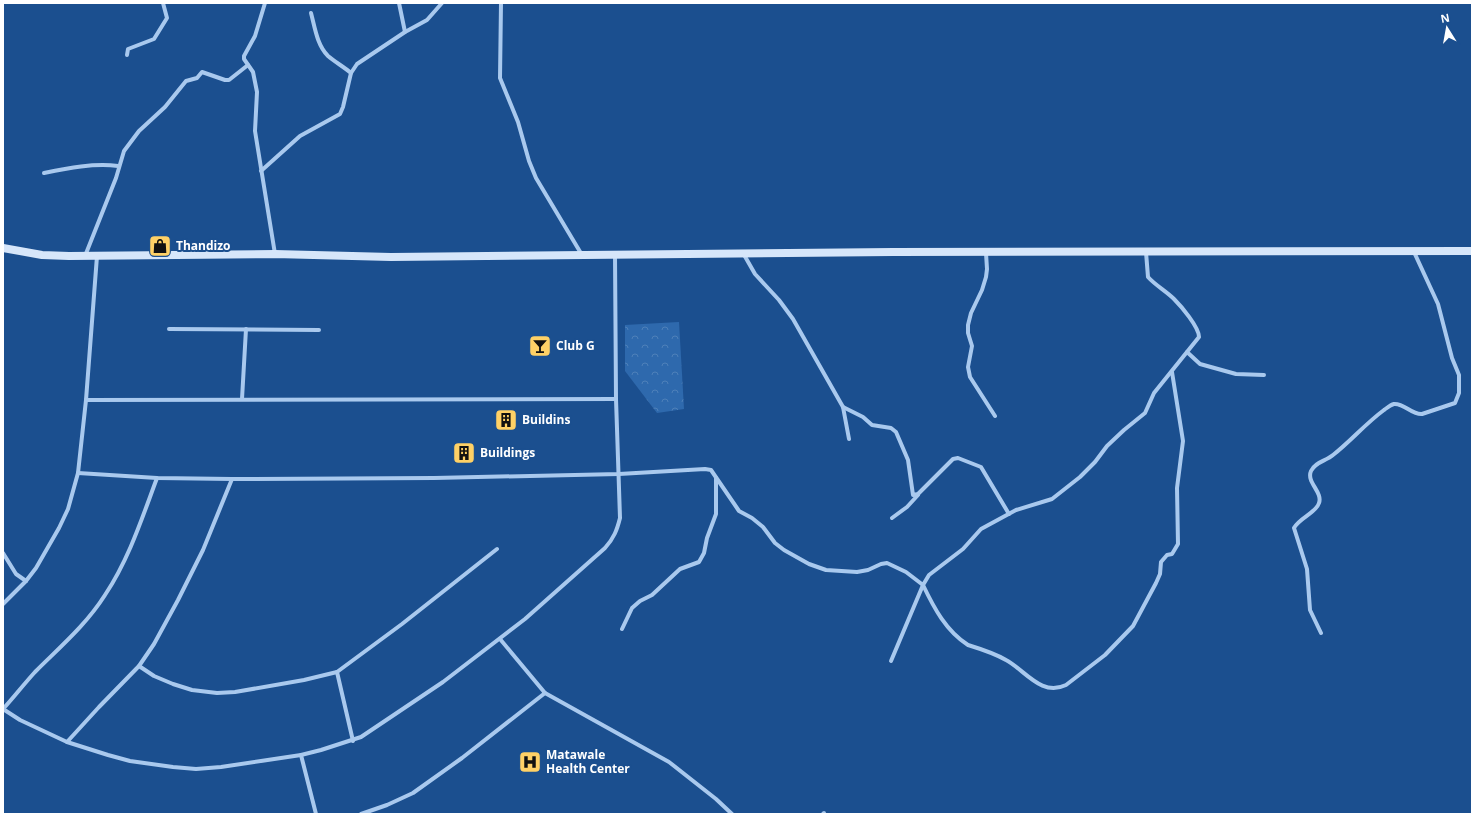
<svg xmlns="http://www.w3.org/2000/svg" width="1475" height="817" viewBox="0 0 1475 817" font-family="'Open Sans',sans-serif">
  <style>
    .forest { fill: url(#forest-crowns) }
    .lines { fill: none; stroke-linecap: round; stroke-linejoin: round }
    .minor { stroke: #a9c9ee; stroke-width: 4 }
    .secondary { stroke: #d6e6fa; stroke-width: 8 }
    .labels { text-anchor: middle; stroke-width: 4; stroke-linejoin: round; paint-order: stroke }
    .poi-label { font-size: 12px; font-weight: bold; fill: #fff; stroke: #1b4f8f; text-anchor: start }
  </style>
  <defs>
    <pattern id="forest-crowns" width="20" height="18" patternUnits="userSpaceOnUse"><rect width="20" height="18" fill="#2e69ad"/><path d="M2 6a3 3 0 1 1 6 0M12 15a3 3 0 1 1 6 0" fill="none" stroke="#4d80b9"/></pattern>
  </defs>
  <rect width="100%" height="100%" fill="#1b4f8f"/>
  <!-- forest -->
  <path class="forest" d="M 679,322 L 684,409 L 657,413 L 625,371 L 625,325 Z"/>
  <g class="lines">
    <!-- minor -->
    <g class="minor">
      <path d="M 265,3 L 255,36 L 244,56 L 244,59 L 253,72 L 257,92 L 255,131 L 275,254"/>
      <path d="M 399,3 L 405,32"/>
      <path d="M 501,3 L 500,78 L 518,122 L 529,161 L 536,178 L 582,255"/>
      <path d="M 311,13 C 315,28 317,45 328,56 C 335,62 344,67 351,73"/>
      <path d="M 127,55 L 128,49 L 154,39 L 167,18 L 163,3"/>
      <path d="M 261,171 L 300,136 L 340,114 L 343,107 L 351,73 L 357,64 L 405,32 L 427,20 L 442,3"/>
      <path d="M 44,173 C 68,168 94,163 118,166"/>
      <path d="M 743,253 L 755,274 L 779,300 L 793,319 L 843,407 L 849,439"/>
      <path d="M 986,253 L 987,269 L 986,277 L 982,290 L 971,313 L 968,325 L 968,333 L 972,346 L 968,367 L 970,377 L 995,416"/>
      <path d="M 85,256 L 116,178 L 124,151 L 139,131 L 165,107 L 186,81 L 197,78 L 202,72 L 225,80 L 229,80 L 248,65"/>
      <path d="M 169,329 L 319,330"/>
      <path d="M 1187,352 L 1200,364 L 1236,374 L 1264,375"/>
      <path d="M 242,399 L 246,329"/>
      <path d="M 86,400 L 616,399"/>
      <path d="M 843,407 L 863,417 L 872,425 L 891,428 L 896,432 L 908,460 L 913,495 L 918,494 L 953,459 L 958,458 L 981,467 L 1009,514"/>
      <path d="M 78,473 L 157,478 L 232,479 L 434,478 L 619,474 L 705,469 L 711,470 L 739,511 L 752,518 L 763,527 L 775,543 L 784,550 L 809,564 L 826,570 L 857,572 L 868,570 L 881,564 L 887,563 L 906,572 L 923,585 L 929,575 L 963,549 L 981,529 L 1016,510 L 1052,499 L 1080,477 L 1095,462 L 1107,446 L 1124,430 L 1145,413 L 1154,393 L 1199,337 C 1199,327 1181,306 1174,299 C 1166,291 1155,285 1148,277 L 1146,252"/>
      <path d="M 892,518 L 907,507 L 918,495"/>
      <path d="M 3,553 L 16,574 L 26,581"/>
      <path d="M 923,585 C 934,608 946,631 968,645 C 981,649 994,653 1006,660 C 1025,670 1041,697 1066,685 L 1105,655 L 1133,626 L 1156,583 L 1160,574 L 1161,562 L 1167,555 L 1172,554 L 1178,544 L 1177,488 L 1183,441 L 1172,372"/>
      <path d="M 3,604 L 26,581 L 36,568 L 59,528 L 68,509 L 78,473 L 86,400 L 97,256"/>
      <path d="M 622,629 L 632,608 L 640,601 L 652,595 L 680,569 L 699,562 L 704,553 L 707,538 L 716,514 L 716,478"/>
      <path d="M 1321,633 L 1310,610 L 1307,569 L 1294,528 C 1299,518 1316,513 1319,503 C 1323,492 1306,482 1311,471 C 1315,462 1326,461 1333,455 C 1351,441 1365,424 1384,410 C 1387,408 1390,405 1394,404 C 1404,403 1412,415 1422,414 L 1455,403 L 1459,393 L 1459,375 L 1452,358 L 1438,304 L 1414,252"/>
      <path d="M 891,661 L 923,585"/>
      <path d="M 139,666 L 154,676 L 173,684 L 192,690 L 217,693 L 235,692 L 304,680 L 337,672 L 402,624 L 497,549"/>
      <path d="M 337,672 L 353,741"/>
      <path d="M 545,693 L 669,762 L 716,799 L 732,814"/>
      <path d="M 3,709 L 20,720 L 67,742 L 108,755 L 130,761 L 173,767 L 196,769 L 221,767 L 301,755 L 321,750 L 361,737 L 443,682 L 525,619 L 605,548 C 614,538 617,530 620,518 L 616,399 L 615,255"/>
      <path d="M 3,709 C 14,697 24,684 35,672 C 60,647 86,625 105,595 C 129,559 142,518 157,478"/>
      <path d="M 67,742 L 99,707 L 139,666 L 154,644 L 178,600 L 203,550 L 232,479"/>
      <path d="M 301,755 L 316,814"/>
      <path d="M 361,814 L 387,805 L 413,793 L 462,758 L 545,693 L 500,639"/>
      <path d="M 823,814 L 824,813"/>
    </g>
    <!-- secondary -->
    <path class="secondary" d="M 3,248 L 42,255 L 69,256 L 275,254 L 391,257 L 893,252 L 1472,251"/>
  </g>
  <!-- icons -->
  <defs>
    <g id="shop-square" transform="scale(1.15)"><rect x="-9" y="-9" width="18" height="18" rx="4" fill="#ffd166" stroke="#1b4f8f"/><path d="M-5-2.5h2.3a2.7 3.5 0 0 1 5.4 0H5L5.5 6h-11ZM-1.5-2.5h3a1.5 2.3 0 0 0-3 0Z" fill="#111"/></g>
    <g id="bar-square" transform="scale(1.15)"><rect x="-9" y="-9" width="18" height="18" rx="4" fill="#ffd166" stroke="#1b4f8f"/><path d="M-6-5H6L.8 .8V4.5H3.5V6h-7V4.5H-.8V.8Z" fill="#111"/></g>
    <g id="building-square" transform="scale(1.15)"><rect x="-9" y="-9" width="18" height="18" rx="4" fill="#ffd166" stroke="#1b4f8f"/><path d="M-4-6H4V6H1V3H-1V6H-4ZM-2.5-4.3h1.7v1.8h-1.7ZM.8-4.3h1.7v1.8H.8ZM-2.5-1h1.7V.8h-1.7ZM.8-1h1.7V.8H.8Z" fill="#111"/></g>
    <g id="hospital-square" transform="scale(1.15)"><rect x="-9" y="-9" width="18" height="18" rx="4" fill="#ffd166" stroke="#1b4f8f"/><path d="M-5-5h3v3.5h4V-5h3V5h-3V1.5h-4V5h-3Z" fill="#111"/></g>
  </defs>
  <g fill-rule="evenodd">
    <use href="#shop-square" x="160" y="246"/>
    <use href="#bar-square" x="540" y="346"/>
    <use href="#building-square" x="506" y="420"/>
    <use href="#building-square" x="464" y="453"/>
    <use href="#hospital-square" x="530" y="762"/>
  </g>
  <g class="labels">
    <!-- poi labels -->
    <g class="poi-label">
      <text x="176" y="250">Thandizo</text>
      <text x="556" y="350">Club G</text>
      <text x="522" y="424">Buildins</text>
      <text x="480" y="457">Buildings</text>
      <text x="546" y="759">Matawale<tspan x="546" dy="14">Health Center</tspan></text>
    </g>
  </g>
  <!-- border -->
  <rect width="1475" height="817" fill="none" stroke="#ffffff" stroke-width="8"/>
  <!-- north arrow -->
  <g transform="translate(1447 28) rotate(349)" stroke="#1b4f8f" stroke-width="3" paint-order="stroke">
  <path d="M0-3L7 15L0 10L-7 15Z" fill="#ffffff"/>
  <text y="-6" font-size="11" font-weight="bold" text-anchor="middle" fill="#ffffff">N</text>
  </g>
</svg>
